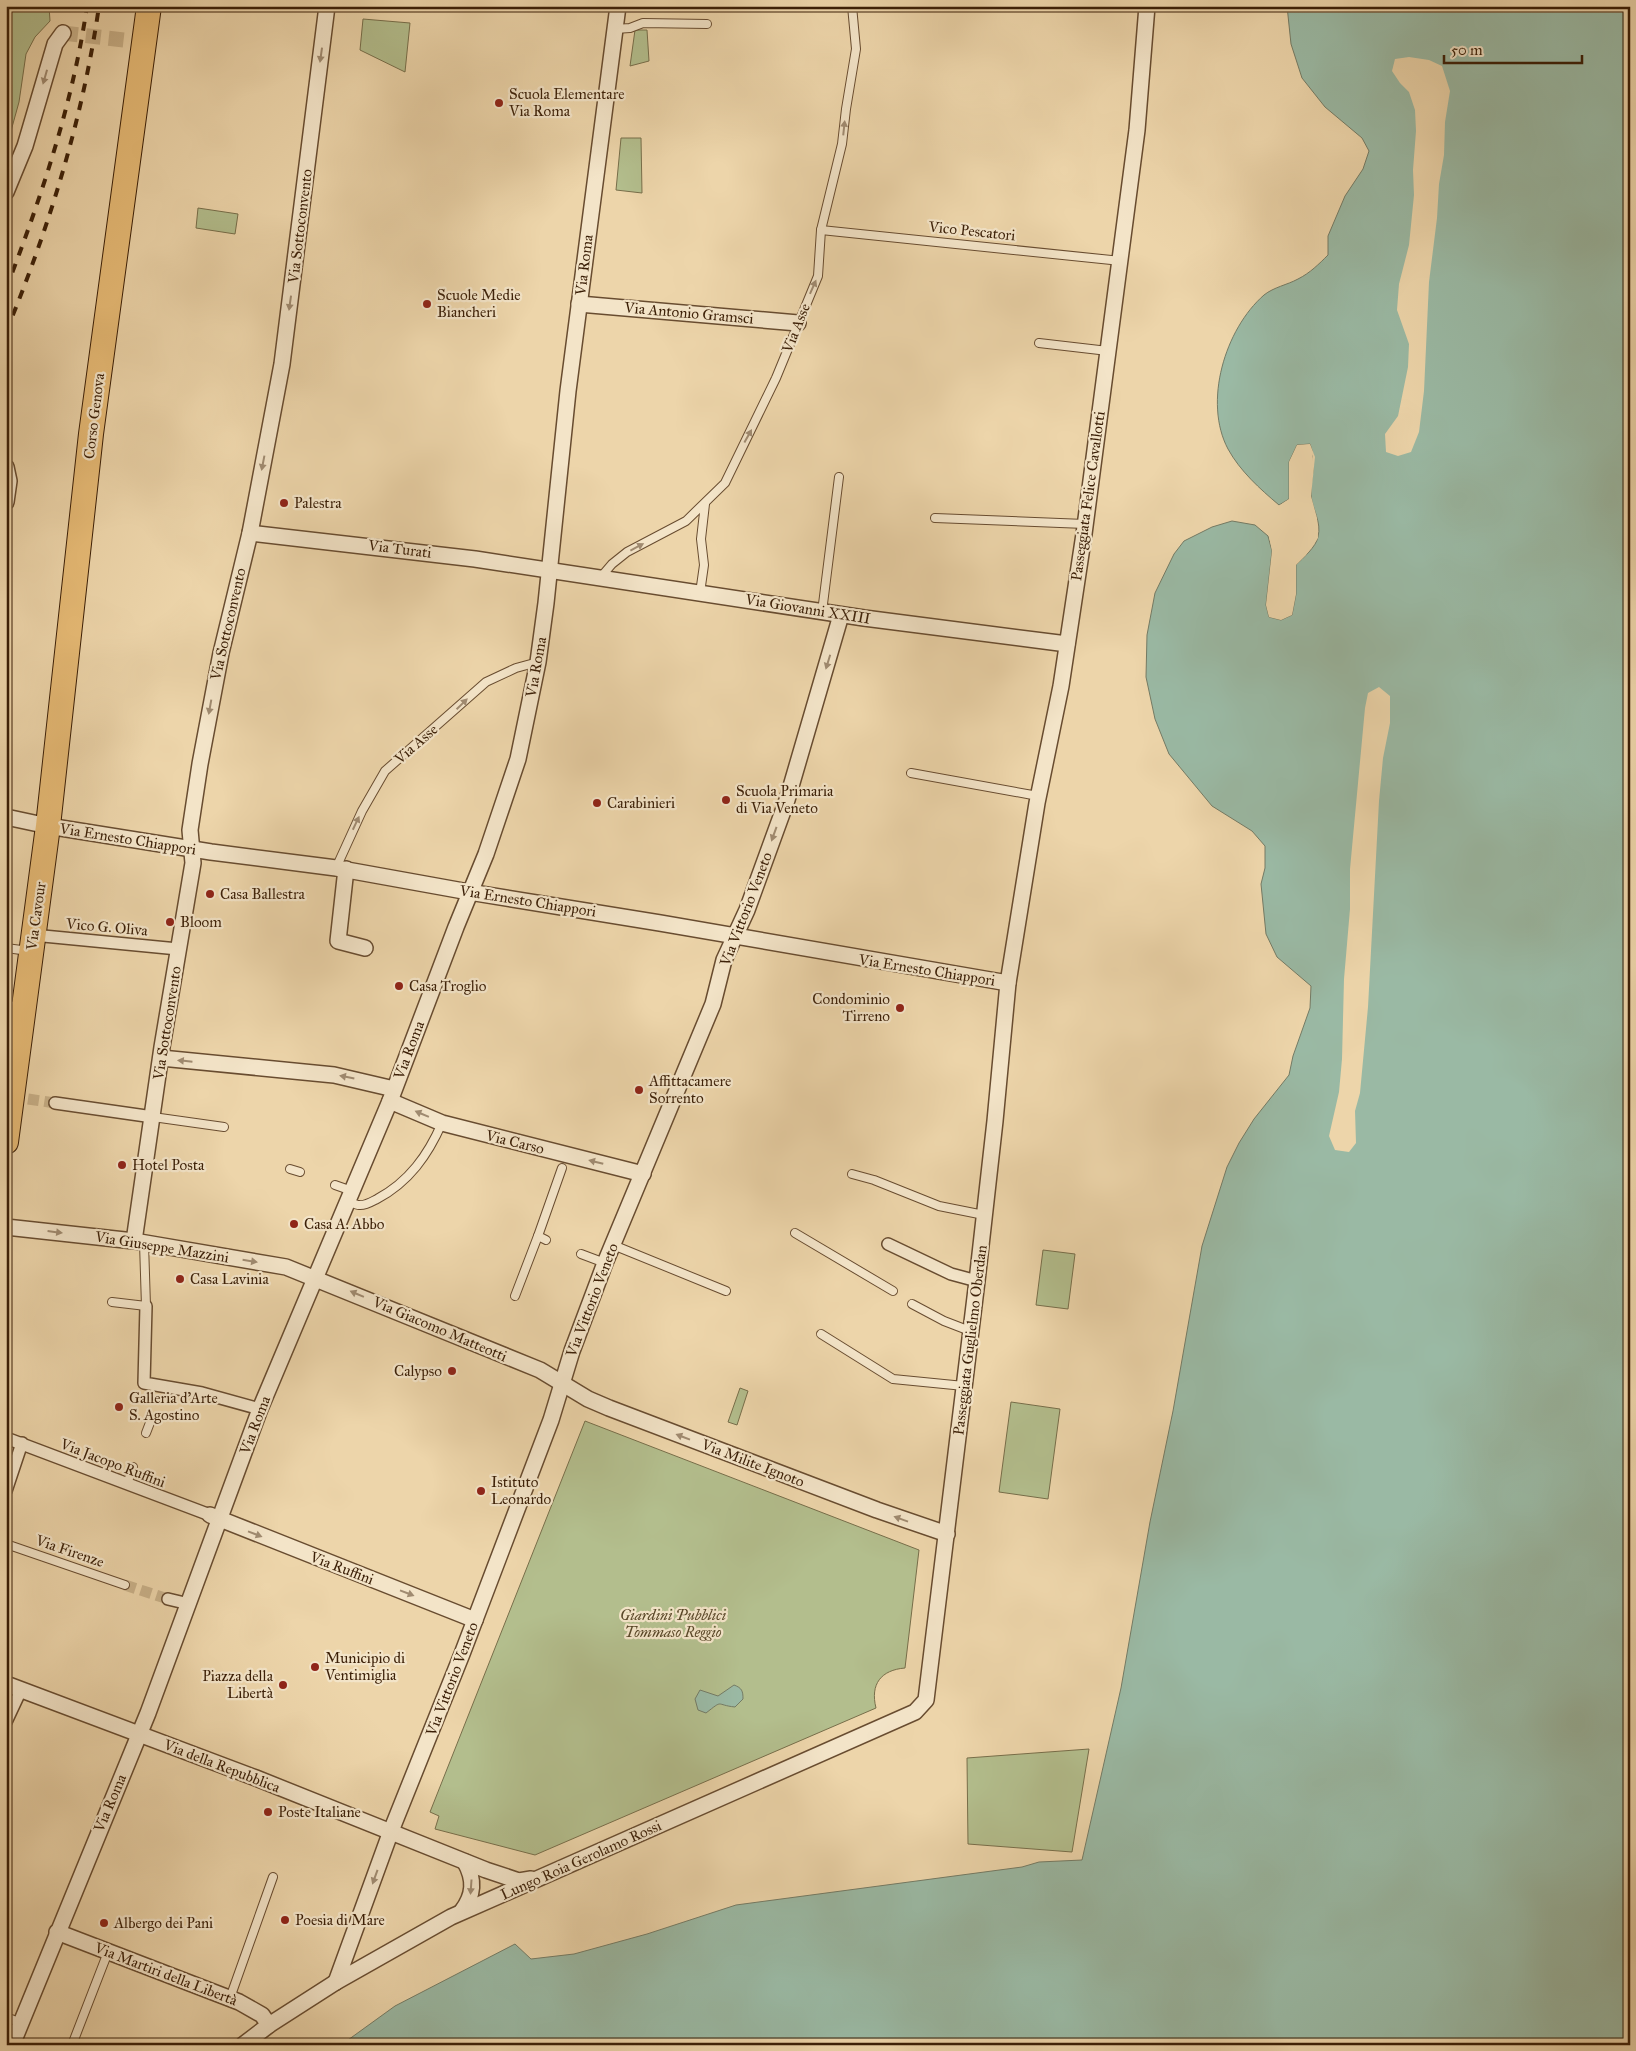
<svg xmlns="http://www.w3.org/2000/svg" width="1636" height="2051" viewBox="0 0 1636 2051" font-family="'IM FELL Great Primer',serif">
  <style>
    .green { fill: #b3be8d; stroke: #776e4a }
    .water { fill: #9ab9a4; stroke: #747b65 }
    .pier { fill: #edd5aa }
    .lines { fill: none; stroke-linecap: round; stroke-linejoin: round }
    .pedestrian-tunnel { stroke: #c9b189; stroke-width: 11; stroke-dasharray: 11 5.5; stroke-linecap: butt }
    .minor-tunnel { stroke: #c9b189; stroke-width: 15; stroke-dasharray: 15 8; stroke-linecap: butt }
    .service-casing { stroke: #684c30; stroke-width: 10 }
    .pedestrian-casing { stroke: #684c30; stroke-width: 14 }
    .minor-casing { stroke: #684c30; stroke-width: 18 }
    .primary-casing { stroke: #3b1f07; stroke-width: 26 }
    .service { stroke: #f3e4c8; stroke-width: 8 }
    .pedestrian { stroke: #f3e4c8; stroke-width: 11 }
    .minor { stroke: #f3e4c8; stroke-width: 15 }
    .primary { stroke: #e6ba75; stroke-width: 24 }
    .rail { stroke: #3b1f07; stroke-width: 4; stroke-dasharray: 9 9; stroke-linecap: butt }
    .oneway { fill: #a08b71 }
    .poi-dot { fill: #8f2418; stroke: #f3e4c8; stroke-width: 2 }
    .labels { text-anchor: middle; stroke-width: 4.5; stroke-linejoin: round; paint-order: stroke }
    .poi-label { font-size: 15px; fill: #3b1f07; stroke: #f3e4c8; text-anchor: start }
    .street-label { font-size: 15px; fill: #3b1f07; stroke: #f3e4c8 }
    .park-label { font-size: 15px; font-style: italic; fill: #594728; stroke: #f3e4c8 }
  </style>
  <rect width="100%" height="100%" fill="#edd5aa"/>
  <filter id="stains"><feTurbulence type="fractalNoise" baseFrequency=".004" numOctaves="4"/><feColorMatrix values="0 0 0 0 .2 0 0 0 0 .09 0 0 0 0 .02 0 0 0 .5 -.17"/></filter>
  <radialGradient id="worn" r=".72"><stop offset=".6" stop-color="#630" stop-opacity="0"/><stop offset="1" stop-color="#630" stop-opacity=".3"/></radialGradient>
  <!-- green -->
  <g class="green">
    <path d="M 6,6 L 49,6 L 50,21 L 35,37 L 26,54 L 19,102 L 6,149 Z"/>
    <path d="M 363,19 L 410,23 L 405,72 L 360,50 Z"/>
    <path d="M 635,30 L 647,30 L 649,61 L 630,66 Z"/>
    <path d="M 621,138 L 641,138 L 642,193 L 616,190 Z"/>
    <path d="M 198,208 L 238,214 L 235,234 L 196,228 Z"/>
    <path d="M 1043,1250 L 1075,1254 L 1068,1309 L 1036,1305 Z"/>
    <path d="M 740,1388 L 748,1391 L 737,1425 L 728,1422 Z"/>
    <path d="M 1011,1402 L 1060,1409 L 1048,1499 L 999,1492 Z"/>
    <path d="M 585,1421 L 919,1550 L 905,1668 C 881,1670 870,1684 876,1708 L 535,1855 L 435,1829 L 439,1816 L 430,1812 Z"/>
    <path d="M 1089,1749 L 1072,1852 L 968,1844 L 967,1758 Z"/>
  </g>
  <!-- water -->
  <g class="water">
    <path d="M 1287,6 L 1630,6 L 1630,2045 L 341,2045 L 395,2006 L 515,1944 L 531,1959 L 574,1954 L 647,1934 L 736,1905 L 1022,1867 L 1039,1862 L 1082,1860 L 1121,1688 L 1150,1522 L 1173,1411 L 1202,1246 L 1227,1167 L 1239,1143 L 1254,1119 L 1289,1075 L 1293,1056 L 1310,1008 L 1311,986 L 1277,957 L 1266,934 L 1261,884 L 1265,868 L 1265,846 L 1252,831 L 1212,806 L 1169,754 L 1155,719 L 1146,677 L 1147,635 L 1155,593 L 1174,554 L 1184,541 L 1212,527 L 1232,521 L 1255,525 L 1268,536 L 1272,551 L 1266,605 L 1269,617 L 1281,620 L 1292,615 L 1296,594 L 1296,565 C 1303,558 1316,547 1318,537 C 1322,522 1312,509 1311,495 C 1310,475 1318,465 1310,444 L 1297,445 L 1289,462 L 1289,499 L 1279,505 C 1260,489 1240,471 1228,449 C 1203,402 1225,329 1264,295 C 1274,287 1287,285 1298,279 C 1310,273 1319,264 1328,255 L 1328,236 L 1345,196 L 1363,169 L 1369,151 L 1362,138 L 1325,107 L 1302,78 L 1291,44 Z"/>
    <path d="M 734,1685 C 742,1688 743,1691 743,1699 L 735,1707 C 715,1705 724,1699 706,1713 L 698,1710 L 695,1699 L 700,1690 L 718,1696 Z"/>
  </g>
  <!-- pier -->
  <g class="pier">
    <path d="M 1409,57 L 1429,60 L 1442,66 L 1450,91 L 1445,122 L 1444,155 L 1439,184 L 1437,218 L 1429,282 L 1424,391 L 1419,432 L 1411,452 L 1398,456 L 1386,452 L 1385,434 L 1398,416 L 1408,367 L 1409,344 L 1397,310 L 1399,284 L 1409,245 L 1414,195 L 1413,170 L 1416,131 L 1415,110 L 1409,92 L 1400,83 L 1392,71 L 1395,59 Z"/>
    <path d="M 1310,444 L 1315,457 L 1311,496 L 1317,518 L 1318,538 L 1306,555 L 1296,565 L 1296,594 L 1292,615 L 1281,620 L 1269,617 L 1266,605 L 1272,551 L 1268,532 L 1271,535 L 1274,551 L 1268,605 L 1271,615 L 1281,617 L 1290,613 L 1293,594 L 1293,564 L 1304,554 L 1316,537 L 1315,518 L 1308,496 L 1313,457 L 1309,447 L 1299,447 L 1292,463 L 1291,500 L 1280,507 L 1277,507 L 1289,499 L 1289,462 L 1297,445 Z"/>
    <path d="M 1379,687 L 1390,696 L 1390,723 L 1383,758 L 1379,801 L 1368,1007 L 1360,1093 L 1355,1111 L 1356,1143 L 1349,1152 L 1335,1150 L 1329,1136 L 1339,1092 L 1342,1059 L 1344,979 L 1350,909 L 1350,869 L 1365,708 L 1368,693 Z"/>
  </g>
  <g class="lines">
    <!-- pedestrian-tunnel -->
    <g class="pedestrian-tunnel">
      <path d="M 28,1099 L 55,1103"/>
      <path d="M 125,1585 L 168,1599"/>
    </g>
    <!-- minor-tunnel -->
    <path class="minor-tunnel" d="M 63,33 L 133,41"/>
    <!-- service casing -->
    <g class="service-casing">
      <g id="service">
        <path d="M 615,29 L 630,28 L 643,23 L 707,24"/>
        <path d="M 821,230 L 1121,261"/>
        <path d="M 1039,343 L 1108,351"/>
        <path d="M 935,518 L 1085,524"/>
        <path d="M 600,578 L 612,564 L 627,552 L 686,521 L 725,483 L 776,378 L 818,276 L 821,230 L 842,144 L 846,109 L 856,49 L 852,6"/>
        <path d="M 700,593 L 704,565 L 701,539 L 705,504"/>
        <path d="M 822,612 L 839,477"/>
        <path d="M 911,773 L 1038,796"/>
        <path d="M 336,868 L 362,811 L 385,771 L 486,682 L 516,668 L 538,662"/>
        <path d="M 6,948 L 29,951"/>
        <path d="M 6,1005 L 22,1007"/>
        <path d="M 153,1117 L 224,1127"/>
        <path d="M 290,1169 L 300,1172"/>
        <path d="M 852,1174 L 874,1180 L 939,1206 L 984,1215"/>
        <path d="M 335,1185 L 352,1191"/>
        <path d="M 348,1201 C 351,1202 356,1205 359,1205 C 365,1206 373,1201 377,1199 C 409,1182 428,1155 442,1123"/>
        <path d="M 795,1233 L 893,1291"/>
        <path d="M 546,1240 L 538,1236 L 562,1168"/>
        <path d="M 613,1245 L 726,1291"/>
        <path d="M 581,1254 L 605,1263"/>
        <path d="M 515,1296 L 538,1236"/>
        <path d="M 112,1302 L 146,1306 L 144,1243"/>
        <path d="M 912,1304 L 944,1321 L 970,1331"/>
        <path d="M 821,1334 L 893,1379 L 964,1386"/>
        <path d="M 146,1433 L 151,1420"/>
        <path d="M 127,1484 L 133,1467"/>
        <path d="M 6,1544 L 125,1585"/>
        <path d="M 230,1998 L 273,1877"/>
        <path d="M 6,2017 L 21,2023"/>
        <path d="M 72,2045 L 108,1952"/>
      </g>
    </g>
    <!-- pedestrian casing -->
    <g class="pedestrian-casing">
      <g id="pedestrian">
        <path d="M 33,935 L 178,949"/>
        <path d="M 55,1103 L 153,1117"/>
        <path d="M 888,1244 L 951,1274 L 977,1281"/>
        <path d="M 146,1306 L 144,1383 L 202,1393 L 260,1409"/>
        <path d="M 6,1438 L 210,1515"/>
        <path d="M 6,1491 L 22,1443"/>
        <path d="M 168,1599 L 189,1604"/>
        <path d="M 6,1722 L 21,1690"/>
      </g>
    </g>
    <!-- minor casing -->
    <g class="minor-casing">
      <g id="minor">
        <path d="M 6,192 L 25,146 L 55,44 L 63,33"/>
        <path d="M 579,304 L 798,323"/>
        <path d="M 6,467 L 9,481 L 6,502"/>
        <path d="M 250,533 L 475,559 L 864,618 L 1067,644"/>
        <path d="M 6,817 L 48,826 L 211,852 L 336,868 L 469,892 L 660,923 L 1008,983"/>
        <path d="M 346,869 L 338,941 L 365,948"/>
        <path d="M 161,1058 L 334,1075 L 394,1089"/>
        <path d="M 390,1101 L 442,1123 L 643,1174"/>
        <path d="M 6,1227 L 134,1241 L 286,1267 L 540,1370 L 588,1399 L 609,1408 L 877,1510 L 947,1534"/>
        <path d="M 134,1241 L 162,1047 L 193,863 L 190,830 L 200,764 L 221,653 L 250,533 L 282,364 L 327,6"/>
        <path d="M 210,1515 L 475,1620"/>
        <path d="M 6,1684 L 256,1778 L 486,1870 L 519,1881 L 531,1879"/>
        <path d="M 462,1911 C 474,1895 475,1880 465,1862"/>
        <path d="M 57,1932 L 239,2002 L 262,2015 L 269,2025"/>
        <path d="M 336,1982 L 391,1831 L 462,1654 L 551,1420 L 572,1351 L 605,1263 L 713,1004 L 724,960 L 747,910 L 787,800 L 841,615"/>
        <path d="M 12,2045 L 148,1713 L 260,1409 L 390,1101 L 456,927 L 486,854 L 518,759 L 538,662 L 546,603 L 568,391 L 618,6"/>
        <path d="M 243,2045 L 269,2025 L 336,1982 L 451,1917 L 915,1712 L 926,1700 L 977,1281 L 995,1121 L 1008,983 L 1037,803 L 1061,686 L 1084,534 L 1137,130 L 1147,6"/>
      </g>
    </g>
    <!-- primary casing -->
    <g class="primary-casing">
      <path id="primary" d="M 6,1142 L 48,826 L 91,434 L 149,6"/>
    </g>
    <!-- service -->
    <use href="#service" class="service"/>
    <!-- pedestrian -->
    <use href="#pedestrian" class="pedestrian"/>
    <!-- minor -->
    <use href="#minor" class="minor"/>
    <!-- primary -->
    <use href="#primary" class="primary"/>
    <!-- rail -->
    <g class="rail">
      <path d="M 6,289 C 41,198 73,103 87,6"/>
      <path d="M 6,332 C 49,228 83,118 99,6"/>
    </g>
  </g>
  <!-- one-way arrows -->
  <defs><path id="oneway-solid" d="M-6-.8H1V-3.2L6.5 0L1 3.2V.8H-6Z" transform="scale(1.25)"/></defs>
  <g class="oneway">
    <use href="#oneway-solid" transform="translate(321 55) rotate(98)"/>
    <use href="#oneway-solid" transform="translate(45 77) rotate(106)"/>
    <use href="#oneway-solid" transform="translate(844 128) rotate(-84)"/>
    <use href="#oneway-solid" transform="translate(813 287) rotate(-66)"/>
    <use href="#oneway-solid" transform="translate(290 303) rotate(98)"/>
    <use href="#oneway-solid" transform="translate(748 436) rotate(-61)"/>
    <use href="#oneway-solid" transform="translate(263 463) rotate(101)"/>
    <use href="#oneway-solid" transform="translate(637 547) rotate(-28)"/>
    <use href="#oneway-solid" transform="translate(828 662) rotate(107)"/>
    <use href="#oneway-solid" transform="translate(462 704) rotate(-44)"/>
    <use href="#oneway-solid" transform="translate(210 707) rotate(100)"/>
    <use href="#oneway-solid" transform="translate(356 823) rotate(-65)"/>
    <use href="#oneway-solid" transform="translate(774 834) rotate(110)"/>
    <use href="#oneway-solid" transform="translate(185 1061) rotate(-174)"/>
    <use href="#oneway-solid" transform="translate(347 1077) rotate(-169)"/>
    <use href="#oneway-solid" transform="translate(422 1114) rotate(-157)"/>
    <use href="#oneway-solid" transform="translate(596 1162) rotate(-166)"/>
    <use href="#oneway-solid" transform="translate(55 1232) rotate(7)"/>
    <use href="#oneway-solid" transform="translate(250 1261) rotate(9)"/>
    <use href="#oneway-solid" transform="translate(357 1294) rotate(-157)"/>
    <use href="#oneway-solid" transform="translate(683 1437) rotate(-159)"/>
    <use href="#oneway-solid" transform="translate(901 1519) rotate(-160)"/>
    <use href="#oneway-solid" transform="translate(255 1534) rotate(21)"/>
    <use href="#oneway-solid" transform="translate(407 1593) rotate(21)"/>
    <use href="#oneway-solid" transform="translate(375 1877) rotate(110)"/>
    <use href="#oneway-solid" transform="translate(471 1887) rotate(94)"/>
  </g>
  <!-- markers -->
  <g class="poi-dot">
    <circle cx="499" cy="103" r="5"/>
    <circle cx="427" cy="304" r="5"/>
    <circle cx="284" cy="503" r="5"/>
    <circle cx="726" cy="800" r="5"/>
    <circle cx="597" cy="803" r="5"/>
    <circle cx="210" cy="894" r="5"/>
    <circle cx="170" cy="922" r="5"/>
    <circle cx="399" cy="986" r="5"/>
    <circle cx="900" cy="1008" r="5"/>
    <circle cx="639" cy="1090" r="5"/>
    <circle cx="122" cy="1165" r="5"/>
    <circle cx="294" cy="1224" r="5"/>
    <circle cx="180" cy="1279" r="5"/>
    <circle cx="452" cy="1371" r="5"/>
    <circle cx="119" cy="1407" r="5"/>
    <circle cx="481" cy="1491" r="5"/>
    <circle cx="315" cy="1667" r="5"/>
    <circle cx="283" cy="1685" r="5"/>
    <circle cx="268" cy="1812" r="5"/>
    <circle cx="285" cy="1920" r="5"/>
    <circle cx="104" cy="1923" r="5"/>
  </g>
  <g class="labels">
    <!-- poi labels -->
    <g class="poi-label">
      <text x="509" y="99">Scuola Elementare<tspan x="509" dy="17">Via Roma</tspan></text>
      <text x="437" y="300">Scuole Medie<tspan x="437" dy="17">Biancheri</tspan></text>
      <text x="294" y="508">Palestra</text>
      <text x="736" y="796">Scuola Primaria<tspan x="736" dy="17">di Via Veneto</tspan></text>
      <text x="607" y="808">Carabinieri</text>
      <text x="220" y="899">Casa Ballestra</text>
      <text x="180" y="927">Bloom</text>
      <text x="409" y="991">Casa Troglio</text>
      <text x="890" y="1004" text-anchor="end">Condominio<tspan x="890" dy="17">Tirreno</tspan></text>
      <text x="649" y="1086">Affittacamere<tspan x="649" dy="17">Sorrento</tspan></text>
      <text x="132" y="1170">Hotel Posta</text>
      <text x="304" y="1229">Casa A. Abbo</text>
      <text x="190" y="1284">Casa Lavinia</text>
      <text x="442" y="1376" text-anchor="end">Calypso</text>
      <text x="129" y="1403">Galleria d'Arte<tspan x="129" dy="17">S. Agostino</tspan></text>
      <text x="491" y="1487">Istituto<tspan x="491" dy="17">Leonardo</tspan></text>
      <text x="325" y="1663">Municipio di<tspan x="325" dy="17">Ventimiglia</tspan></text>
      <text x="273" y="1681" text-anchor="end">Piazza della<tspan x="273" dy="17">Libertà</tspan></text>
      <text x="278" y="1817">Poste Italiane</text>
      <text x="295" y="1925">Poesia di Mare</text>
      <text x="114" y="1928">Albergo dei Pani</text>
    </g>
    <!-- street labels -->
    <g class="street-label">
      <text transform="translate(300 226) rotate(-83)" y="5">Via Sottoconvento</text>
      <text transform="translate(972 231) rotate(6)" y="5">Vico Pescatori</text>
      <text transform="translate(584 265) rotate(-83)" y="5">Via Roma</text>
      <text transform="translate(689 313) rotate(5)" y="5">Via Antonio Gramsci</text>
      <text transform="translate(796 328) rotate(-68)" y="5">Via Asse</text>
      <text transform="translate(94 416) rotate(-83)" y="5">Corso Genova</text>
      <text transform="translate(1088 496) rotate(-82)" y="5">Passeggiata Felice Cavallotti</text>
      <text transform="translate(400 549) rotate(7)" y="5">Via Turati</text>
      <text transform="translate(808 609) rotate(9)" y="5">Via Giovanni XXIII</text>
      <text transform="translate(228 624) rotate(-77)" y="5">Via Sottoconvento</text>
      <text transform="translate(536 667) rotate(-80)" y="5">Via Roma</text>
      <text transform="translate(416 744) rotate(-41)" y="5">Via Asse</text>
      <text transform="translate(128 839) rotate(9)" y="5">Via Ernesto Chiappori</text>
      <text transform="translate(528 901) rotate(9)" y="5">Via Ernesto Chiappori</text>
      <text transform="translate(746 909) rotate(-69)" y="5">Via Vittorio Veneto</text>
      <text transform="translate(36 916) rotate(-82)" y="5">Via Cavour</text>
      <text transform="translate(107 927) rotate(5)" y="5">Vico G. Oliva</text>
      <text transform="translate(927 970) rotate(9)" y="5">Via Ernesto Chiappori</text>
      <text transform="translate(167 1023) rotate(-81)" y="5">Via Sottoconvento</text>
      <text transform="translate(409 1050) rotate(-69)" y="5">Via Roma</text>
      <text transform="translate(515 1142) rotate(14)" y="5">Via Carso</text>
      <text transform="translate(162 1247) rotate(9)" y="5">Via Giuseppe Mazzini</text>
      <text transform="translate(592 1300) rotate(-69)" y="5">Via Vittorio Veneto</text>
      <text transform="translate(440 1329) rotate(23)" y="5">Via Giacomo Matteotti</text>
      <text transform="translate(970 1340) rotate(-83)" y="5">Passeggiata Guglielmo Oberdan</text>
      <text transform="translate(255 1425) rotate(-69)" y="5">Via Roma</text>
      <text transform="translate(113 1463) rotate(21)" y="5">Via Jacopo Ruffini</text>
      <text transform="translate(753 1463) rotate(21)" y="5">Via Milite Ignoto</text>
      <text transform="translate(70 1551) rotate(19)" y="5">Via Firenze</text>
      <text transform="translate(342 1568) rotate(21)" y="5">Via Ruffini</text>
      <text transform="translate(452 1679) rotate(-69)" y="5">Via Vittorio Veneto</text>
      <text transform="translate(222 1766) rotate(21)" y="5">Via della Repubblica</text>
      <text transform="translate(110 1803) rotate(-67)" y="5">Via Roma</text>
      <text transform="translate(581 1860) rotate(-24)" y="5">Lungo Roia Gerolamo Rossi</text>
      <text transform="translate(166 1974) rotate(21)" y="5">Via Martiri della Libertà</text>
    </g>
    <!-- park labels -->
    <g class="park-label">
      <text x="673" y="1620">Giardini Pubblici<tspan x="673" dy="17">Tommaso Reggio</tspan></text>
    </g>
  </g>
  <!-- margin -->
  <rect width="1636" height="2051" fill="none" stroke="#edd5aa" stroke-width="25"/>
  <rect x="8" y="8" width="1621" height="2036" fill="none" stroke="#3b1f07" stroke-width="2.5"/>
  <rect x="12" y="12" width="1611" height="2026" fill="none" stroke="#3b1f07"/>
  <!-- scale -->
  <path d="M1444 55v8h138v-8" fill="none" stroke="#3b1f07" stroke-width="2.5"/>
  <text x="1451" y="55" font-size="15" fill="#3b1f07" stroke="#f3e4c8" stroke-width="4" paint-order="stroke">50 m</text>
  <rect width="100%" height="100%" filter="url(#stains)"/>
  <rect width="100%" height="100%" fill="url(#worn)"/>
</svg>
